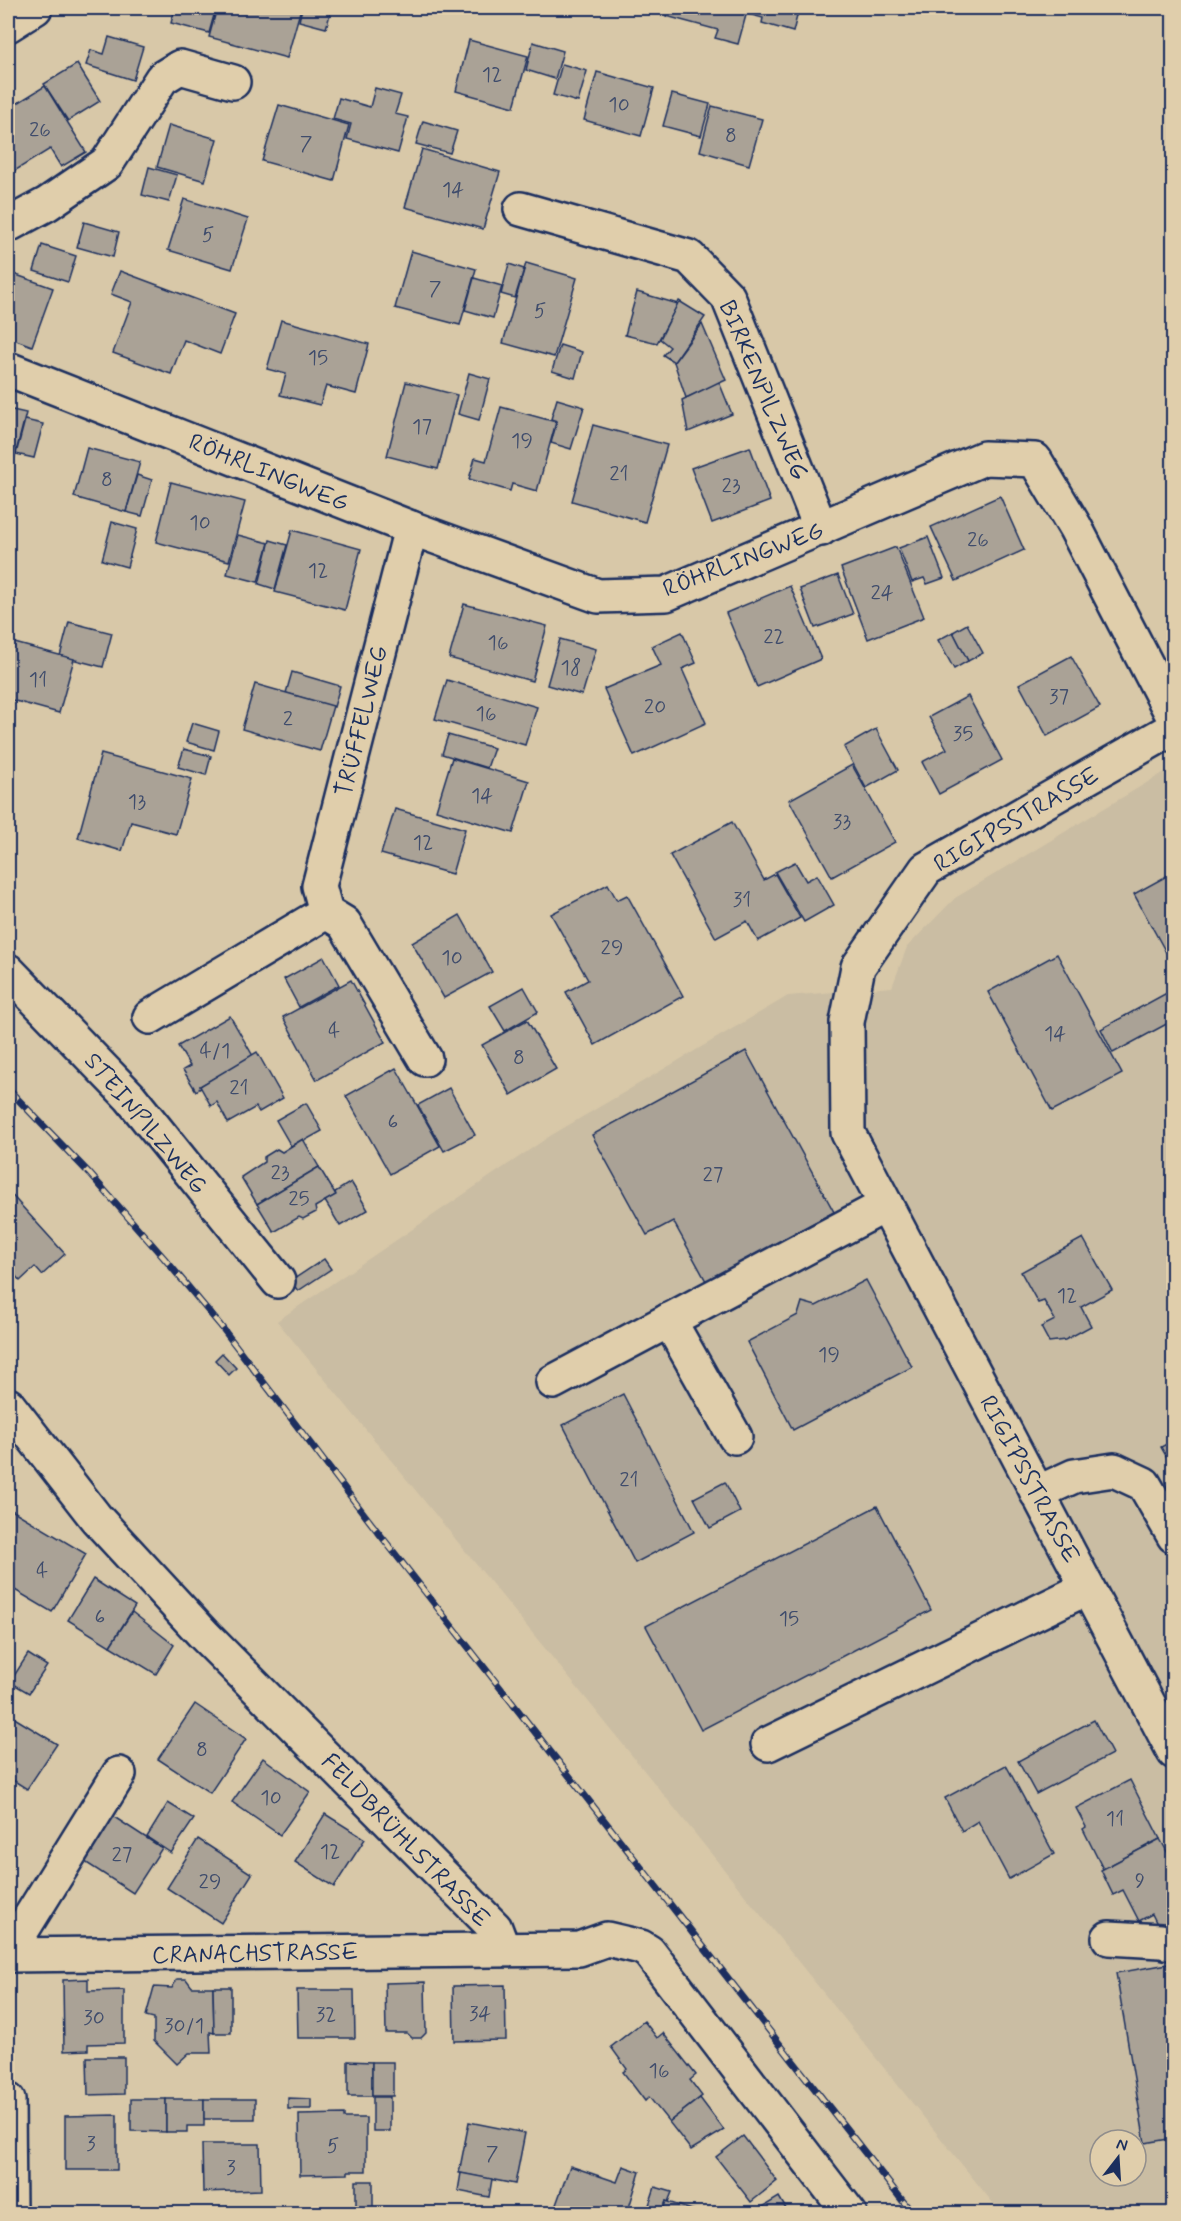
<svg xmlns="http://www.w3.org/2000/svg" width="1181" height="2221" viewBox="0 0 1181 2221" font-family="Mynerve,sans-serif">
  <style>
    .built { fill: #cabda3; fill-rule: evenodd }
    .building { fill: #aaa296; stroke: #1b2f5e; stroke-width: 1.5 }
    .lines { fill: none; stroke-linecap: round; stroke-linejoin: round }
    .minor-casing { stroke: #1b2f5e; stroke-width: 38 }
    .minor { stroke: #e0ceab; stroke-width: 33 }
    .rail-casing { stroke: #1b2f5e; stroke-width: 7 }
    .rail { stroke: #e0ceab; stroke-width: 4.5; stroke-dasharray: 14; stroke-linecap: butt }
    .labels { text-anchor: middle; stroke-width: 5; stroke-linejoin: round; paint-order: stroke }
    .number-label { font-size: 21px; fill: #3f4c6c }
    .street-label { font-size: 24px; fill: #1b2f5e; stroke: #e0ceab }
  </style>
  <rect width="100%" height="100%" fill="#d8c8a8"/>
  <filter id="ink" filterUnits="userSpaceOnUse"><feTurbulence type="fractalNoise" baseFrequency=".0167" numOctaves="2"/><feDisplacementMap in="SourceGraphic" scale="12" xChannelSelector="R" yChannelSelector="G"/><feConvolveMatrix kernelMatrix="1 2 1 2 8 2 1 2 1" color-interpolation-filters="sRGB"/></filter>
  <g filter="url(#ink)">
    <!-- built -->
    <path class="built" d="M 1173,767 L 1173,2213 L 1001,2213 L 588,1701 L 277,1321 L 550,1136 L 788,996 L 892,987 L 907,947 L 955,898 ZM 1100,2140 L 1136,2140 L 1136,2176 L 1100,2176 Z"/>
    <!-- building -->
    <g class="building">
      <path d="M 175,8 L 216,8 L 209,33 L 171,23 Z"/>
      <path d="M 217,8 L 301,8 L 287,58 L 209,37 Z"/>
      <path d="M 302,8 L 332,8 L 326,28 L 299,21 Z"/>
      <path d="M 668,8 L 748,8 L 738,44 L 715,38 L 718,30 L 666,16 Z"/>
      <path d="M 750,8 L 799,8 L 793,32 L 762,23 L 763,18 L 748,14 Z"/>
      <path d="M 109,37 L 143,47 L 133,80 L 86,65 L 91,50 L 104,54 Z"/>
      <path d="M 469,40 L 528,56 L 514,107 L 456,91 Z"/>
      <path d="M 533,42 L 563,51 L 555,79 L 526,70 Z"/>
      <path d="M 77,64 L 100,101 L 68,121 L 44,84 Z"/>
      <path d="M 562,64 L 587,71 L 578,102 L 553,95 Z"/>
      <path d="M 597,72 L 654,88 L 641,136 L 584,120 Z"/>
      <path d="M 45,86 L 86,152 L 61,167 L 50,149 L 8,175 L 8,109 Z"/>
      <path d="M 375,88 L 401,95 L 395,114 L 408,117 L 398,153 L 347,139 L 351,124 L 333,119 L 339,98 L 370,107 Z"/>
      <path d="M 672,94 L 710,104 L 701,136 L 663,126 Z"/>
      <path d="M 279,105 L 349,125 L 334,181 L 262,161 Z"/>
      <path d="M 712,106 L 762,119 L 749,165 L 700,151 Z"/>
      <path d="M 423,121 L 457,131 L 450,153 L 416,144 Z"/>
      <path d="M 169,125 L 217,139 L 205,181 L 157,167 Z"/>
      <path d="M 422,149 L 500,172 L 483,229 L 405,207 Z"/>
      <path d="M 149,167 L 177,175 L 169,202 L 142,195 Z"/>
      <path d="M 184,199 L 248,219 L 232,269 L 168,250 Z"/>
      <path d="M 84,222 L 119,232 L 113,257 L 77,247 Z"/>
      <path d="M 42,245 L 76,256 L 68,282 L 34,271 Z"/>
      <path d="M 411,251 L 476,269 L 460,325 L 395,308 Z"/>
      <path d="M 526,263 L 577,278 L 554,357 L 503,343 Z"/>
      <path d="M 509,264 L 524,269 L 515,298 L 501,294 Z"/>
      <path d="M 120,271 L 235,314 L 220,354 L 184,340 L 171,374 L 113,353 L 132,302 L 111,294 Z"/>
      <path d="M 8,272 L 53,288 L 32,346 L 8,337 Z"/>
      <path d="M 474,278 L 502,286 L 493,318 L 465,310 Z"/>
      <path d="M 637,292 L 678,304 L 657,343 L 625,335 Z"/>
      <path d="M 679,301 L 705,317 L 674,362 L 663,355 L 670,347 L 660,339 Z"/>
      <path d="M 281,320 L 369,344 L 356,394 L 326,386 L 320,405 L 280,395 L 286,374 L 267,369 Z"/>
      <path d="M 702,324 L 726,380 L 686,398 L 674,362 Z"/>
      <path d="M 560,345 L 582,352 L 575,378 L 552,371 Z"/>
      <path d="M 469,373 L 490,379 L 479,420 L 458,414 Z"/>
      <path d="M 406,382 L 457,395 L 438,469 L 387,456 Z"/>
      <path d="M 719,382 L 732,414 L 688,432 L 682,400 Z"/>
      <path d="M 557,399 L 584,407 L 571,449 L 551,443 L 557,421 L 551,419 Z"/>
      <path d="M 501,407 L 556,422 L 537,491 L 512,484 L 510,491 L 469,479 L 475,458 L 486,461 Z"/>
      <path d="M 8,409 L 26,413 L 10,475 L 8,474 Z"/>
      <path d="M 25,420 L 43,424 L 34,458 L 16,454 Z"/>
      <path d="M 593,425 L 667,445 L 645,522 L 572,501 Z"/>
      <path d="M 750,447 L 770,501 L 712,523 L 691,468 Z"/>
      <path d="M 87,448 L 140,462 L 126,512 L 74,497 Z"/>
      <path d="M 137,475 L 152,480 L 142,516 L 126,512 Z"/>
      <path d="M 171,482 L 245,502 L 229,561 L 156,542 Z"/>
      <path d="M 1000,496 L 1024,550 L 956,581 L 931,527 Z"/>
      <path d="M 112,522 L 137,529 L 127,567 L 102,560 Z"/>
      <path d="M 292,530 L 361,549 L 345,610 L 275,592 Z"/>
      <path d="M 238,535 L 269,543 L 258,582 L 227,574 Z"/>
      <path d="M 928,537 L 944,578 L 927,584 L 924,578 L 912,582 L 899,548 Z"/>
      <path d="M 270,540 L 287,545 L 275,589 L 259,584 Z"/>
      <path d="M 896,547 L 924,617 L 868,639 L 841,568 Z"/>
      <path d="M 838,575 L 853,614 L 815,628 L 800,589 Z"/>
      <path d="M 790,586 L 821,659 L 757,687 L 726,613 Z"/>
      <path d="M 464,604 L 547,626 L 532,681 L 449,658 Z"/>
      <path d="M 69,622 L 112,633 L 103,667 L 60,656 Z"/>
      <path d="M 967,624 L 983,653 L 968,661 L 953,632 Z"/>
      <path d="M 682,632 L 696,663 L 682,669 L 706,723 L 634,756 L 604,689 L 661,665 L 652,646 Z"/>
      <path d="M 953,632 L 968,661 L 954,669 L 938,640 Z"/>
      <path d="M 560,639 L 596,649 L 582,695 L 547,685 Z"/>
      <path d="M 11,642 L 74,659 L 59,713 L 8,699 L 8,654 Z"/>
      <path d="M 1071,656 L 1100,707 L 1047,736 L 1019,684 Z"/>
      <path d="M 292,672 L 340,686 L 334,707 L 286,693 Z"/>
      <path d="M 447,680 L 537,707 L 525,745 L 435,719 Z"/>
      <path d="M 255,684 L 333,706 L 320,751 L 242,729 Z"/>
      <path d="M 968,696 L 1002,760 L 939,794 L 922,762 L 947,749 L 929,717 Z"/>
      <path d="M 192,723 L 219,731 L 214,750 L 186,742 Z"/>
      <path d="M 876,729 L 898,770 L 866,788 L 844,747 Z"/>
      <path d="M 448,735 L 494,748 L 487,768 L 442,754 Z"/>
      <path d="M 184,749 L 211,756 L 206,775 L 178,767 Z"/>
      <path d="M 101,754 L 192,779 L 176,834 L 131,822 L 122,851 L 78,838 Z"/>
      <path d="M 452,758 L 529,781 L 513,833 L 436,810 Z"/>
      <path d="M 852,765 L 895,842 L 832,877 L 789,800 Z"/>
      <path d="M 395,809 L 465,829 L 452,874 L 381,854 Z"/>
      <path d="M 732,822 L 764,880 L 775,874 L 800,918 L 758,941 L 747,921 L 716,938 L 670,855 Z"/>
      <path d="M 795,862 L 806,881 L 817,875 L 834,905 L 804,922 L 775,872 Z"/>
      <path d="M 1174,872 L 1174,967 L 1134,894 Z"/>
      <path d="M 608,884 L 617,900 L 627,895 L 683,996 L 595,1045 L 566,992 L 588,980 L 551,914 Z"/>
      <path d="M 460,915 L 492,972 L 444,998 L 412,943 Z"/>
      <path d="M 1057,954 L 1122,1074 L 1052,1111 L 988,992 Z"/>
      <path d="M 324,957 L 339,985 L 299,1007 L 284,979 Z"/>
      <path d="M 351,980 L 385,1042 L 317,1080 L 283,1017 Z"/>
      <path d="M 524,987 L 538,1012 L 505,1031 L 490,1006 Z"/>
      <path d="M 1174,989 L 1174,1020 L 1113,1053 L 1101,1029 Z"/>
      <path d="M 230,1016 L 253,1056 L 200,1086 L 201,1088 L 196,1091 L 183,1070 L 190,1066 L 178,1046 Z"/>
      <path d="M 527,1020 L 556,1069 L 511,1095 L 482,1045 Z"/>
      <path d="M 746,1051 L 834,1212 L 706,1281 L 673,1221 L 647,1235 L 592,1135 Z"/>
      <path d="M 257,1052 L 283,1098 L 259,1112 L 256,1107 L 228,1123 L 217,1102 L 211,1106 L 200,1086 Z"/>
      <path d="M 396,1068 L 440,1146 L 390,1174 L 346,1096 Z"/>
      <path d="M 449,1088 L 475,1135 L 444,1151 L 418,1105 Z"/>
      <path d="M 306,1103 L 322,1131 L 304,1141 L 303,1139 L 291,1146 L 276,1120 Z"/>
      <path d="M 303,1139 L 319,1167 L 257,1204 L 241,1177 L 264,1162 L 264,1157 L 277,1149 L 282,1152 Z"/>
      <path d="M 319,1167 L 336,1195 L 315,1207 L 316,1212 L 303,1219 L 299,1217 L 274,1232 L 257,1204 Z"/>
      <path d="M 351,1182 L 368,1210 L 340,1226 L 325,1201 L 336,1195 L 335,1192 Z"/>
      <path d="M 8,1191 L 65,1254 L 42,1275 L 35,1267 L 20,1281 L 8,1267 Z"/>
      <path d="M 1083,1238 L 1112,1290 L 1081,1307 L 1091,1326 L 1065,1340 L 1049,1342 L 1041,1327 L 1055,1320 L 1044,1301 L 1038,1303 L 1021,1272 Z"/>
      <path d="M 324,1259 L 331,1269 L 298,1291 L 291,1281 Z"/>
      <path d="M 866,1280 L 912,1367 L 793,1430 L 747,1342 L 798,1315 L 802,1302 L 816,1306 Z"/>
      <path d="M 222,1353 L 236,1368 L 229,1375 L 215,1360 Z"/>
      <path d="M 623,1394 L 694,1532 L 635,1563 L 563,1425 Z"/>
      <path d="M 1174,1440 L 1174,1470 L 1161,1447 Z"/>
      <path d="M 725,1482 L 740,1512 L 710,1528 L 694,1498 Z"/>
      <path d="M 877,1506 L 931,1610 L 701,1730 L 646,1626 Z"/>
      <path d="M 10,1509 L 86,1554 L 52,1612 L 8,1586 L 8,1513 Z"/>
      <path d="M 93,1579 L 135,1606 L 110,1646 L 68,1620 Z"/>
      <path d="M 132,1612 L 174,1645 L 156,1674 L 110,1646 Z"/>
      <path d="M 28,1654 L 47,1666 L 29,1693 L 10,1682 Z"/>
      <path d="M 195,1704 L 246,1739 L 210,1793 L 158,1759 Z"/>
      <path d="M 8,1714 L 57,1744 L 27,1789 L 8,1777 Z"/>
      <path d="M 1094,1720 L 1112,1754 L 1036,1794 L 1018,1761 Z"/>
      <path d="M 263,1758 L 310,1792 L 280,1835 L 232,1802 Z"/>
      <path d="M 1006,1765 L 1054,1854 L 1009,1879 L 978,1821 L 962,1831 L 945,1798 Z"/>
      <path d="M 1130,1780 L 1160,1839 L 1103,1869 L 1083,1829 L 1086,1827 L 1076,1808 Z"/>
      <path d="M 168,1803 L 194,1819 L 171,1853 L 147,1837 Z"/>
      <path d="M 325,1814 L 365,1839 L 334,1887 L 295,1862 Z"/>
      <path d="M 111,1815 L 162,1848 L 133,1893 L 82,1860 Z"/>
      <path d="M 198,1839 L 252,1874 L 221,1923 L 167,1888 Z"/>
      <path d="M 1160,1839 L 1174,1864 L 1174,1928 L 1157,1924 L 1152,1914 L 1139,1921 L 1123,1890 L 1113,1895 L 1101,1870 Z"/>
      <path d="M 1174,1963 L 1174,2138 L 1145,2143 L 1116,1973 Z"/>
      <path d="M 88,1979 L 88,1991 L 124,1990 L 124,2043 L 88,2044 L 88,2050 L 64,2051 L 63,1980 Z"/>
      <path d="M 177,1979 L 186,1979 L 192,1987 L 213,1987 L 214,2033 L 210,2032 L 211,2053 L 189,2053 L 177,2064 L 154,2041 L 154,2018 L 146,2016 L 154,1987 L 172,1988 Z"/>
      <path d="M 425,1982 L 426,2033 L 421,2038 L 412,2038 L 407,2033 L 386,2033 L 385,1983 Z"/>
      <path d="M 505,1985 L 506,2040 L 454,2041 L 453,1986 Z"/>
      <path d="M 213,1987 L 231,1987 L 231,2033 L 214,2033 Z"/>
      <path d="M 297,1990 L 354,1990 L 355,2038 L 298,2038 Z"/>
      <path d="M 644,2021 L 657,2038 L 663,2033 L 696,2075 L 690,2080 L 702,2096 L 669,2122 L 649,2097 L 645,2101 L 623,2072 L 627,2069 L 611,2047 Z"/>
      <path d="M 87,2057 L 124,2057 L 124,2094 L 88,2095 Z"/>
      <path d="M 348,2061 L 372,2062 L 372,2096 L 348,2096 Z"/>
      <rect x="372" y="2062" width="21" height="34"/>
      <rect x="373" y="2097" width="17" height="34"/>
      <path d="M 288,2098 L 311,2099 L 311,2109 L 288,2109 Z"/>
      <path d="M 700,2098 L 724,2130 L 691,2150 L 669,2122 Z"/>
      <path d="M 131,2099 L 166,2099 L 166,2132 L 131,2131 Z"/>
      <path d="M 166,2099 L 204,2099 L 204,2126 L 187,2126 L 187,2132 L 166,2132 Z"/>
      <rect x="204" y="2099" width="51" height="20"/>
      <path d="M 344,2114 L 344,2118 L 366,2118 L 366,2171 L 348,2171 L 348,2174 L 300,2175 L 299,2115 Z"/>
      <path d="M 117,2115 L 117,2170 L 65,2170 L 65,2116 Z"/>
      <path d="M 469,2122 L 525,2133 L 515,2184 L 459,2173 Z"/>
      <path d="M 743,2136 L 777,2181 L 751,2202 L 716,2157 Z"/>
      <path d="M 202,2144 L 260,2144 L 261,2190 L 203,2192 Z"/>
      <path d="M 570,2166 L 617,2182 L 623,2166 L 640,2172 L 627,2214 L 553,2213 Z"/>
      <path d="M 461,2173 L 492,2179 L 489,2197 L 458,2191 Z"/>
      <rect x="356" y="2181" width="17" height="29"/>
      <path d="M 655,2187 L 672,2192 L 668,2202 L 666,2201 L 662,2214 L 646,2214 Z"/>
      <path d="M 779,2197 L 789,2214 L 751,2214 Z"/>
      <path d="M 666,2201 L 668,2202 L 704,2214 L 662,2214 Z"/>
    </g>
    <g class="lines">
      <!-- minor casing -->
      <g class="minor-casing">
        <g id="minor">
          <path d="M 8,25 L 35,8"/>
          <path d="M 521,209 L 689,257 L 728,297 L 821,529"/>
          <path d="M 8,225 L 47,204 L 107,163 L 162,78 L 180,67 L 233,82"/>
          <path d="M 8,369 L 411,528 L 598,596 L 666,594 L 984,458 L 1035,460 L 1075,527 L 1174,718"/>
          <path d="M 411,528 L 319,886 L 326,912 L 344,923 L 425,1059"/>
          <path d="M 1174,728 L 926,869 L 858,967 L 847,1022 L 848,1133 L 1174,1752"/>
          <path d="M 8,971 L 130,1097 L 278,1281"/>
          <path d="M 150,1017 L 326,912"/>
          <path d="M 669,1320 L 735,1437"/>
          <path d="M 553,1382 L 886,1205"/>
          <path d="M 8,1405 L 96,1518 L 205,1636 L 495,1928 L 503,1949"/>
          <path d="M 1037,1493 L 1074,1476 L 1114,1470 L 1144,1484 L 1174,1536"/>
          <path d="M 768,1744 L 1087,1588"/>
          <path d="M 1109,1938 L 1161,1941 L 1174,1944"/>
          <path d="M 8,1953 L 119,1774"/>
          <path d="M 8,1955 L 579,1949 L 607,1939 L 641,1947 L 649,1952 L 850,2214"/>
          <path d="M 8,2100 L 9,2214"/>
        </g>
      </g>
      <!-- minor -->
      <use href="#minor" class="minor"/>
      <!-- rail casing -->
      <g class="rail-casing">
        <path id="rail" d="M 8,1089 L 90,1174 L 164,1258 L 220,1325 L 371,1523 L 913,2214"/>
      </g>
      <!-- rail -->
      <use href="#rail" class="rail"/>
    </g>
  </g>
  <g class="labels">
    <!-- number labels -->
    <g class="number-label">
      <text x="492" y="81">12</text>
      <text x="619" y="111">10</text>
      <text x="40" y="136">26</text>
      <text x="731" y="142">8</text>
      <text x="306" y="150">7</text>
      <text x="453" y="196">14</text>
      <text x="208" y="241">5</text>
      <text x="435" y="295">7</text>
      <text x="540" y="317">5</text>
      <text x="318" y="364">15</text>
      <text x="422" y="433">17</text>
      <text x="522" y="447">19</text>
      <text x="619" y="480">21</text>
      <text x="107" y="486">8</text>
      <text x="731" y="492">23</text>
      <text x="200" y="529">10</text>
      <text x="978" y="546">26</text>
      <text x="318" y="577">12</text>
      <text x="882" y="599">24</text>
      <text x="774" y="643">22</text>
      <text x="498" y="649">16</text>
      <text x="571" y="674">18</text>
      <text x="38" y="686">11</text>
      <text x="1059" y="703">37</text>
      <text x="655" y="713">20</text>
      <text x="486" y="720">16</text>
      <text x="288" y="725">2</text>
      <text x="963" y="740">35</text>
      <text x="482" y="802">14</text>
      <text x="137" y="808">13</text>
      <text x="842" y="828">33</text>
      <text x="423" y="849">12</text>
      <text x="742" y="906">31</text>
      <text x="612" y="954">29</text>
      <text x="452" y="964">10</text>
      <text x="334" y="1037">4</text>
      <text x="1055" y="1040">14</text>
      <text x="215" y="1057">4/1</text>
      <text x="519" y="1064">8</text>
      <text x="239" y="1094">21</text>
      <text x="393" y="1128">6</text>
      <text x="280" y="1179">23</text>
      <text x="713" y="1181">27</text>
      <text x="299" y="1205">25</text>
      <text x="1067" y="1302">12</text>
      <text x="829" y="1361">19</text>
      <text x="629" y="1486">21</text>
      <text x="42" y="1577">4</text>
      <text x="100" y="1623">6</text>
      <text x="789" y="1625">15</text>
      <text x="202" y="1756">8</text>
      <text x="271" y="1804">10</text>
      <text x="1115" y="1825">11</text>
      <text x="330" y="1858">12</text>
      <text x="122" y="1861">27</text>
      <text x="1140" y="1887">9</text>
      <text x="210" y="1888">29</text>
      <text x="480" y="2020">34</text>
      <text x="326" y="2021">32</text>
      <text x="94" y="2024">30</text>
      <text x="184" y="2032">30/1</text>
      <text x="659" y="2077">16</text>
      <text x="91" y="2150">3</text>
      <text x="333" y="2152">5</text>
      <text x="492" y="2160">7</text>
      <text x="231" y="2174">3</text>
    </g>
    <!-- street labels -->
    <g class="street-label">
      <text transform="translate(764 390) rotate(67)" y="8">BIRKENPILZWEG</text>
      <text transform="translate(269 472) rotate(22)" y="8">RÖHRLINGWEG</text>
      <text transform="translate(743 559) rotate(-21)" y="8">RÖHRLINGWEG</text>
      <text transform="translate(361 721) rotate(-76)" y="8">TRÜFFELWEG</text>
      <text transform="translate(1016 819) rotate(-30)" y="8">RIGIPSSTRASSE</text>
      <text transform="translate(146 1123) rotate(50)" y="8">STEINPILZWEG</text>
      <text transform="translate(1030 1479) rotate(62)" y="8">RIGIPSSTRASSE</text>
      <text transform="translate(406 1840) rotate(46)" y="8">FELDBRÜHLSTRASSE</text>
      <text transform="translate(255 1953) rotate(-1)" y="8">CRANACHSTRASSE</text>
    </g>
  </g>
  <!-- margin -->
  <rect width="1181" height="2221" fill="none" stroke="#e0ceab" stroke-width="30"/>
  <rect x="15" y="15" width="1151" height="2191" fill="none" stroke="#1b2f5e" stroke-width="2" filter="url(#ink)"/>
  <!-- north arrow -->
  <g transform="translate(1118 2158) rotate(17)"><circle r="28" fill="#e0ceab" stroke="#918e8c" stroke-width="1.5"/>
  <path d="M0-4.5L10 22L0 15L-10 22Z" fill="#1b2f5e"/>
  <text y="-9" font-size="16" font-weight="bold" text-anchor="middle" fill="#1b2f5e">N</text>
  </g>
</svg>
